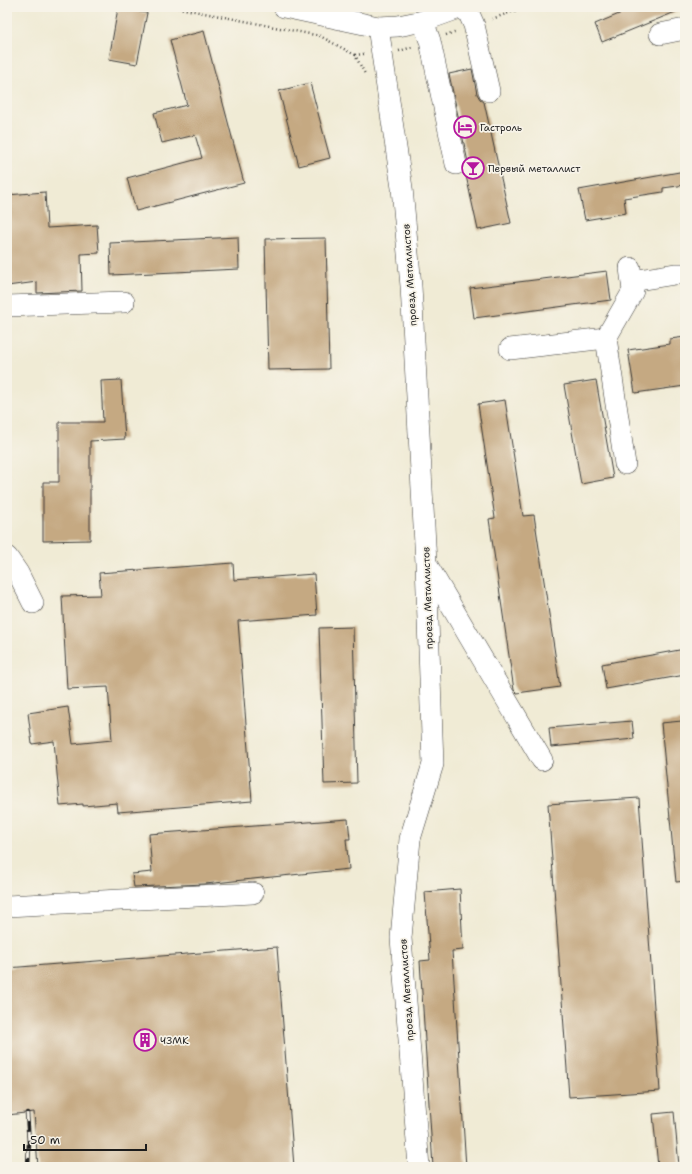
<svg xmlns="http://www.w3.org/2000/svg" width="692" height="1174" viewBox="0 0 692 1174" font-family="'Shantell Sans',sans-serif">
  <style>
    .building { fill: #c5a982 }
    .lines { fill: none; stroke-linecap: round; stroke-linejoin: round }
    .minor-casing { stroke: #3c3b38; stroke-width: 22 }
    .path { stroke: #3c3b38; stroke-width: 2.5; stroke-dasharray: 1 3; stroke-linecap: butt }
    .minor { stroke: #fff; stroke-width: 21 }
    .rail-casing { stroke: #1c1c1c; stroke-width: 4.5 }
    .rail { stroke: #f7f3e8; stroke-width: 3; stroke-dasharray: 9; stroke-linecap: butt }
    .labels { text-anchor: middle; stroke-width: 3.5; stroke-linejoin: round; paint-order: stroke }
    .poi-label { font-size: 10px; fill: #1c1c1c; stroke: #f7f3e8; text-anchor: start }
    .street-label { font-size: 10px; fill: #1c1c1c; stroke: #f7f3e8 }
  </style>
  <rect width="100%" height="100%" fill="#f7f3e8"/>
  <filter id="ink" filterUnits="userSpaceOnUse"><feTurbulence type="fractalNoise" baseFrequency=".025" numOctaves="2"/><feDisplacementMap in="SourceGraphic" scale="8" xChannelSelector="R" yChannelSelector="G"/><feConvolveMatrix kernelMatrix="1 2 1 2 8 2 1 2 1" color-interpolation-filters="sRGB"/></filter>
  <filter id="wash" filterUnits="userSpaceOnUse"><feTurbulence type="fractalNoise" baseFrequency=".012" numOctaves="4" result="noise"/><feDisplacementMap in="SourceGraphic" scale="16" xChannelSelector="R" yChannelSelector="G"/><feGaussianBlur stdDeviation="0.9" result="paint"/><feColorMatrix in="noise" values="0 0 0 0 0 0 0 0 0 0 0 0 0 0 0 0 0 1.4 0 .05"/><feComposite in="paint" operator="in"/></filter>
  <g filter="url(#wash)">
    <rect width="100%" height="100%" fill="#f0ebd5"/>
    <g id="blocks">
      <!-- building -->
      <g class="building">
        <path d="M 636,7 L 685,7 L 685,8 L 602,42 L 595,24 Z"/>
        <path d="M 118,8 L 147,13 L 137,64 L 109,59 Z"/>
        <path d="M 204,31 L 244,183 L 136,211 L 127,178 L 202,158 L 195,135 L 162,143 L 154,113 L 187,105 L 170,40 Z"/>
        <path d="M 472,69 L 477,94 L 480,99 L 484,102 L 511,223 L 478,230 L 465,171 L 467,167 L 468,162 L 449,74 Z"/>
        <path d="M 310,83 L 330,158 L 299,166 L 279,91 Z"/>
        <path d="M 685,171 L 685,185 L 663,188 L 663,192 L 624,198 L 626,213 L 585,220 L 579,190 Z"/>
        <path d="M 45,192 L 47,228 L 97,225 L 99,253 L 81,254 L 82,291 L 37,293 L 37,282 L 7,286 L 7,195 Z"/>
        <path d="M 238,237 L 239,269 L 111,275 L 110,243 Z"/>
        <path d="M 326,238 L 329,369 L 268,370 L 265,239 Z"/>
        <path d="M 607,271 L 611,300 L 474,318 L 470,288 Z"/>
        <path d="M 685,337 L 685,386 L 635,393 L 628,350 L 670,344 L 670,339 Z"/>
        <path d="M 121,380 L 125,439 L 90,441 L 90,540 L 43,541 L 43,482 L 59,482 L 59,422 L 103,422 L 101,381 Z"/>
        <path d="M 596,380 L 613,478 L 581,484 L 564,385 Z"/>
        <path d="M 505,400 L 523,516 L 534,515 L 560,687 L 517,693 L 514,690 L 489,519 L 495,518 L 478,404 Z"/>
        <path d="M 233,563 L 234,580 L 314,574 L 317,615 L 238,621 L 252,801 L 118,812 L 117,803 L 83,806 L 83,804 L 60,806 L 54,741 L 32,744 L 28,713 L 68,707 L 73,744 L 112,740 L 108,687 L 67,689 L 62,596 L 101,595 L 99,573 Z"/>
        <path d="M 353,627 L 357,783 L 324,784 L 319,628 Z"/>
        <path d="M 685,649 L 685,675 L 606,689 L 602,664 Z"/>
        <path d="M 632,721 L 634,739 L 551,747 L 549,728 Z"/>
        <path d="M 682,721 L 685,759 L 685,881 L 676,882 L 661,723 Z"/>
        <path d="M 639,798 L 660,1091 L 569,1097 L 548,804 Z"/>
        <path d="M 348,819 L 350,839 L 346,839 L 349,869 L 205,884 L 134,887 L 132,874 L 152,872 L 149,834 Z"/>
        <path d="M 460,889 L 463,950 L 452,951 L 466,1167 L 433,1167 L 420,961 L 430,960 L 425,892 Z"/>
        <path d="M 277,947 L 294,1167 L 38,1167 L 34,1112 L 7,1115 L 7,968 Z"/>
        <path d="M 674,1112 L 679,1166 L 658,1167 L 653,1114 Z"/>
      </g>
    </g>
  </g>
  <g filter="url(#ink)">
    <use href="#blocks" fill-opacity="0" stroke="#3c3b38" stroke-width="1"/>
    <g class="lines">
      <!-- minor casing -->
      <g class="minor-casing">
        <g id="minor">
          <path d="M 284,7 L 378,27 L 398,26 L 423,21 L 462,7"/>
          <path d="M 466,7 L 474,25 L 489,91"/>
          <path d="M 423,21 L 430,41 L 456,164"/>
          <path d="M 378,27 L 402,188 L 411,286 L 426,563 L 433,764 L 410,839 L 401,938 L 419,1167"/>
          <path d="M 660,34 L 685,29"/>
          <path d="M 632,281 L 675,274 L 685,274"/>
          <path d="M 7,306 L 124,302"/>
          <path d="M 510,349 L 606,338"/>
          <path d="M 625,464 L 606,338 L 633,291 L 630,268"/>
          <path d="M 7,557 L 18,573 L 33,603"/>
          <path d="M 427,565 L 542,760"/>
          <path d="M 7,906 L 253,893"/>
        </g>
      </g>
      <!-- path -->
      <g class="path">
        <path d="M 174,7 L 320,36 L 355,55 L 365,74"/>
        <path d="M 492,19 L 525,7"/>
        <path d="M 446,35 L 457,31"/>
        <path d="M 399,51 L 413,47"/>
        <path d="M 355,55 L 364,54"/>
      </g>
      <!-- minor -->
      <use href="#minor" class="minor"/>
      <!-- rail casing -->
      <g class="rail-casing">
        <path id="rail" d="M 27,1113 L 29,1143 L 28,1167"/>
      </g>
      <!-- rail -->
      <use href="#rail" class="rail"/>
    </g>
  </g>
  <!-- icons -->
  <defs>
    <g id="hotel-ring" transform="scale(1.15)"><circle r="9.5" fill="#f7f3e8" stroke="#b5179e" stroke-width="1.5"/><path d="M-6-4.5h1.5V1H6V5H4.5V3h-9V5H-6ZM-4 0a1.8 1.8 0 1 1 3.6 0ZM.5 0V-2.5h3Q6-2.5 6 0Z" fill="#b5179e"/></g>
    <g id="bar-ring" transform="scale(1.15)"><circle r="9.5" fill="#f7f3e8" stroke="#b5179e" stroke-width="1.5"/><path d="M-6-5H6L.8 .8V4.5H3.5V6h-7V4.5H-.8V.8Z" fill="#b5179e"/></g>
    <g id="building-ring" transform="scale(1.15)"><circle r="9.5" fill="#f7f3e8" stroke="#b5179e" stroke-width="1.5"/><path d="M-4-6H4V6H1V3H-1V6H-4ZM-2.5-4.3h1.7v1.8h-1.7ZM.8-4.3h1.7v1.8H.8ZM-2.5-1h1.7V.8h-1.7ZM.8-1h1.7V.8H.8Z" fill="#b5179e"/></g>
  </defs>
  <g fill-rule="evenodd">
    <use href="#hotel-ring" x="465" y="127"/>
    <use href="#bar-ring" x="473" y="168"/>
    <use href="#building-ring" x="145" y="1040"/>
  </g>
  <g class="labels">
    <!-- poi labels -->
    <g class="poi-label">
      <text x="480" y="131">Гастроль</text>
      <text x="488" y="172">Первый металлист</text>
      <text x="160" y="1044">ЧЗМК</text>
    </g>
    <!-- street labels -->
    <g class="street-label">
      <text transform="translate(409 275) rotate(-94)" y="4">проезд Металлистов</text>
      <text transform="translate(427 598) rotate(-92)" y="4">проезд Металлистов</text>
      <text transform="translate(406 990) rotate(-94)" y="4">проезд Металлистов</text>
    </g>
  </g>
  <!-- margin -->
  <rect width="692" height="1174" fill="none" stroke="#f7f3e8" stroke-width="24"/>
  <!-- scale -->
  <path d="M24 1144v6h122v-6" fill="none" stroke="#1c1c1c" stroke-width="2"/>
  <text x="30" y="1144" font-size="12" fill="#1c1c1c" stroke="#f7f3e8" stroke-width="3" paint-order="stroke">50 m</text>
</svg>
